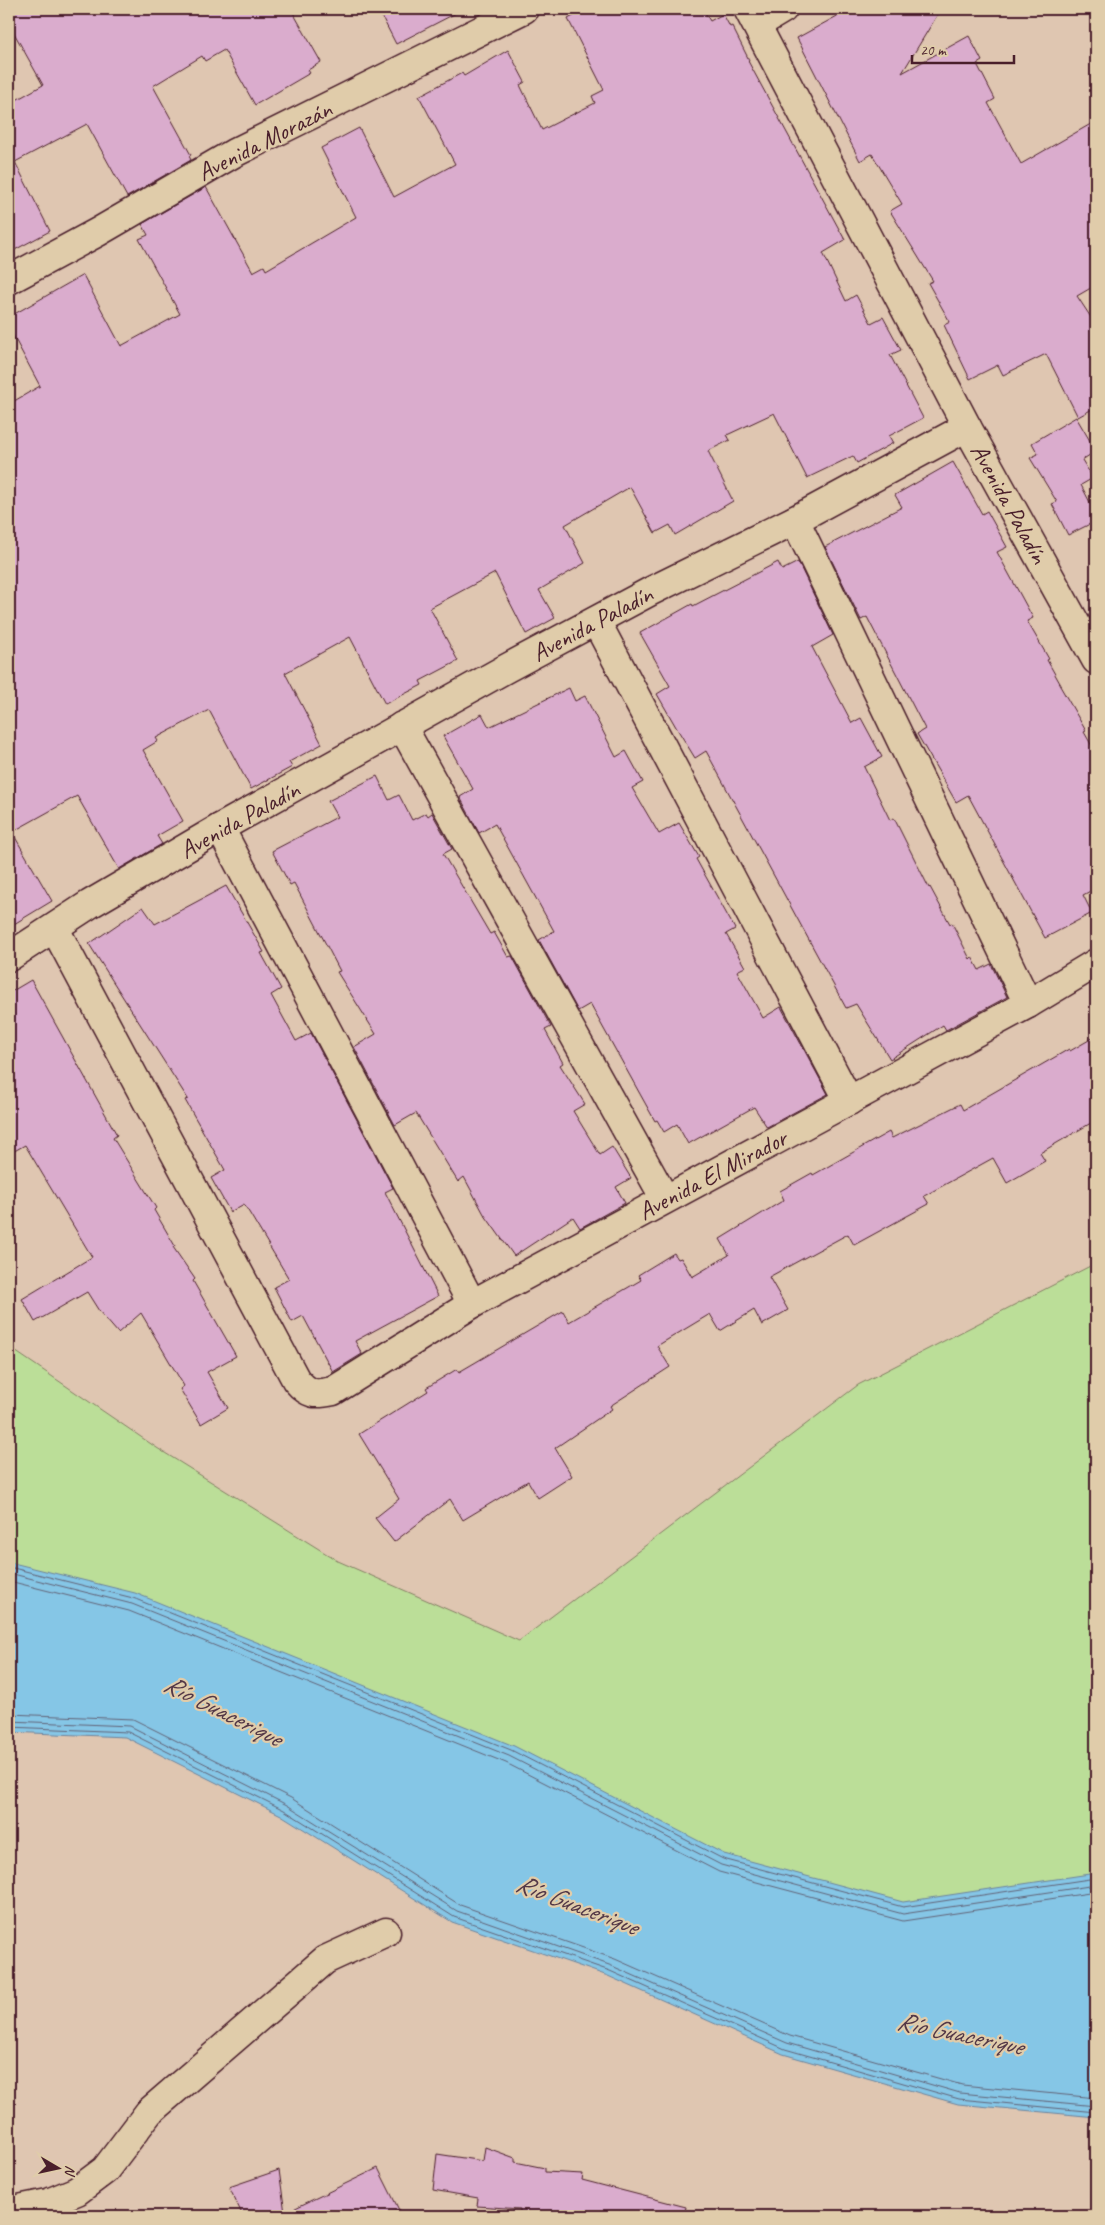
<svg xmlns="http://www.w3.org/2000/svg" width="1105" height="2225" viewBox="0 0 1105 2225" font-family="Caveat,sans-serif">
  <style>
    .green { fill: #bbde98; stroke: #827e62 }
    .water { fill: #85c6e6; stroke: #6d839b }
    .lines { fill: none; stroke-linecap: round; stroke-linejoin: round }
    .shore { stroke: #626276; stroke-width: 1 }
    .building { fill: #daaccd; stroke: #4a1f2b }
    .minor-casing { stroke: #4a1f2b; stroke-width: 31 }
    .minor { stroke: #e0ccaa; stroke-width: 28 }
    .labels { text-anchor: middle; stroke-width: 4.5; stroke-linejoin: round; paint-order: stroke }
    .street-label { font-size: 25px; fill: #4a1f2b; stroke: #e0ccaa }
    .water-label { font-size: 26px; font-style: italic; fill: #533847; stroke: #e0ccaa }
  </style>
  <rect width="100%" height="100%" fill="#dfc6b1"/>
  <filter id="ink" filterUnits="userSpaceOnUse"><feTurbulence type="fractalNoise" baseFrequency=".02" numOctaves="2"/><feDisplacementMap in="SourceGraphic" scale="10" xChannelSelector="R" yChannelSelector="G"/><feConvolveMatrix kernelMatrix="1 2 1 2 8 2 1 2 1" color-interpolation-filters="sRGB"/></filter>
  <g filter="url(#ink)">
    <!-- green -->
    <path class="green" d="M 1096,1263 L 1096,1952 L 792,1956 L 9,1574 L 9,1347 L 157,1448 L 338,1561 L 519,1641 L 858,1385 Z"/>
    <!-- water -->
    <path class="water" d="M 9,1562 L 135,1593 L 514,1746 L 724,1854 L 903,1902 L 1096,1873 L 1096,2117 L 958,2104 L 783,2054 L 608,1976 L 452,1922 L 281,1815 L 125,1737 L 9,1732 Z"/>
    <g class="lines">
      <!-- shore -->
      <g class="shore">
        <path d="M 9,1567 L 133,1598 L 511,1750 L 723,1859 L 903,1907 L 1096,1878"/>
        <path d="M 9,1573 L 132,1604 L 509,1756 L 721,1865 L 903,1914 L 1096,1885"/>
        <path d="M 9,1581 L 129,1611 L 506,1763 L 719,1872 L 903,1921 L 1096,1892"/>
        <path d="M 9,1714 L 133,1719 L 291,1798 L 460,1905 L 615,1959 L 790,2036 L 962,2085 L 1096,2098"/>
        <path d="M 9,1721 L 130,1726 L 287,1805 L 457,1911 L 612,1966 L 787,2043 L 960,2093 L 1096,2106"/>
        <path d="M 9,1727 L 128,1732 L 284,1810 L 454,1917 L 610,1971 L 785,2049 L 959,2099 L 1096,2112"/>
      </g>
    </g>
    <!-- building -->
    <g class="building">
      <path d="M 9,9 L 291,9 L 321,62 L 308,70 L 310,73 L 255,105 L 224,50 L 205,61 L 202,56 L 153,86 L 191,155 L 189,156 L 191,160 L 127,197 L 87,124 L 15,162 L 50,231 L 9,253 L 9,104 L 43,85 L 9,24 Z"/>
      <path d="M 378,9 L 464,9 L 396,44 Z"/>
      <path d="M 586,9 L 703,9 L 710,21 L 723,14 L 730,27 L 732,26 L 749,60 L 748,61 L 845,240 L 823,253 L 846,301 L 856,295 L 871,323 L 883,317 L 901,350 L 890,355 L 923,418 L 889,436 L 893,443 L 857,463 L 853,456 L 807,478 L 774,413 L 727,435 L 730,440 L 708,451 L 733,501 L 675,535 L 670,525 L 655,533 L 630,487 L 565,525 L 585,563 L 539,590 L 555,618 L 526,634 L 495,573 L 430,608 L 458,661 L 420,681 L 422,685 L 385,704 L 350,637 L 285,673 L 322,744 L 289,762 L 292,767 L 251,789 L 209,710 L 156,738 L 158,741 L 143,750 L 183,821 L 157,836 L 162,844 L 119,869 L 77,796 L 12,832 L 52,901 L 9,927 L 9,404 L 40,386 L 9,328 L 9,317 L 83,275 L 121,346 L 180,314 L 139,239 L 148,235 L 142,224 L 206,187 L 253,272 L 264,266 L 266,270 L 356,217 L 321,148 L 359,128 L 394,197 L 455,164 L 419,96 L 462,73 L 464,76 L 508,50 L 525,82 L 520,85 L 542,130 L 595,103 L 592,96 L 604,90 L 568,19 Z"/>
      <path d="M 850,9 L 941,9 L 902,73 L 969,36 L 982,61 L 977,64 L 995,99 L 988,103 L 1021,164 L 1096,121 L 1096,285 L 1077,296 L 1096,325 L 1096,407 L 1078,417 L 1046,354 L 1003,375 L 998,365 L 970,379 L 944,325 L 950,322 L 928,283 L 933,281 L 890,211 L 902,204 L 872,154 L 860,161 L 797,38 Z"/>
      <path d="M 1076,417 L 1096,451 L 1082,460 L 1093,478 L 1081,485 L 1096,514 L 1096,521 L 1068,535 L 1052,504 L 1057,502 L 1030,458 L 1038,454 L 1032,443 Z"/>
      <path d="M 953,462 L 982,514 L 987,511 L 1007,547 L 997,552 L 1033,618 L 1027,621 L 1049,659 L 1047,660 L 1061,685 L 1060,686 L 1086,731 L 1084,732 L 1096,753 L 1096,888 L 1083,895 L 1092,913 L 1045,938 L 968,795 L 956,802 L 917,734 L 925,729 L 867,617 L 861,620 L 825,547 L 902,507 L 895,495 Z"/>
      <path d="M 778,562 L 782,570 L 798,562 L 833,635 L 812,647 L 852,723 L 861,718 L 882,757 L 864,767 L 890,820 L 894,818 L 929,888 L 930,887 L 950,924 L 952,923 L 970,959 L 972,957 L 979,970 L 991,964 L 1007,997 L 946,1030 L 943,1025 L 890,1059 L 856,1004 L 846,1008 L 706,751 L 695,758 L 676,727 L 657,694 L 670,686 L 640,633 L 692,604 L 693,606 Z"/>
      <path d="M 569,688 L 575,701 L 585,696 L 616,757 L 626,751 L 643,782 L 632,788 L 659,834 L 679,823 L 699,857 L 696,859 L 735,929 L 726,934 L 745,967 L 737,971 L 763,1018 L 781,1007 L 828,1094 L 767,1127 L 754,1107 L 688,1144 L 677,1124 L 664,1132 L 657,1120 L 655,1121 L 590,1004 L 578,1011 L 539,940 L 554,931 L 495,824 L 479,833 L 460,797 L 473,789 L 443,736 L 482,714 L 489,727 Z"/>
      <path d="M 377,776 L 389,800 L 399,795 L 412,820 L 426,813 L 428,816 L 432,813 L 452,849 L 443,854 L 490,934 L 494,932 L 508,957 L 512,956 L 551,1027 L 545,1030 L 563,1063 L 560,1065 L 585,1104 L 573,1111 L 600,1155 L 612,1147 L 631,1178 L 616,1187 L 625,1203 L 580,1228 L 573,1217 L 514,1256 L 484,1214 L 464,1177 L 458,1182 L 416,1113 L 395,1125 L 354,1047 L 376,1034 L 337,972 L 340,971 L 294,883 L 290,885 L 272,851 L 337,817 L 328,801 Z"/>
      <path d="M 226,886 L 264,952 L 261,953 L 281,989 L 271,995 L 296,1041 L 311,1033 L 393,1188 L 385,1192 L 438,1296 L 355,1341 L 362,1354 L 333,1372 L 303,1316 L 292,1322 L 274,1287 L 289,1279 L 244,1204 L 230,1212 L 211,1178 L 225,1170 L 185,1100 L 188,1099 L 89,944 L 143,907 L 155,924 Z"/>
      <path d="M 31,980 L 117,1135 L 113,1138 L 156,1208 L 154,1210 L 175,1246 L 173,1247 L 195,1279 L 193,1281 L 236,1356 L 207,1372 L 228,1408 L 201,1424 L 180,1389 L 184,1386 L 141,1313 L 118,1333 L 99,1311 L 87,1292 L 35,1322 L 22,1299 L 92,1257 L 25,1145 L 9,1154 L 9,993 Z"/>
      <path d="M 1096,1036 L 1096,1120 L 1040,1153 L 1045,1161 L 1007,1183 L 993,1158 L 924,1196 L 929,1204 L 854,1245 L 848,1234 L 769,1277 L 788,1310 L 762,1325 L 754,1310 L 720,1331 L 710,1314 L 657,1346 L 670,1367 L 610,1406 L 612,1409 L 555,1448 L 572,1476 L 538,1498 L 528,1481 L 463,1520 L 450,1499 L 394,1542 L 375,1518 L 399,1499 L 359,1434 L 428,1391 L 426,1388 L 457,1369 L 459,1372 L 563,1311 L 569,1322 L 641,1280 L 638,1275 L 674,1253 L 678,1259 L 681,1258 L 692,1277 L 729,1255 L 720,1239 L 784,1200 L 780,1191 L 812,1173 L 813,1175 L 889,1132 L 892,1138 L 960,1104 L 963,1110 L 1069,1049 L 1070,1051 Z"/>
      <path d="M 485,2147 L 515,2158 L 515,2162 L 545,2168 L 545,2172 L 583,2174 L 582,2180 L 686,2207 L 684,2216 L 520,2215 L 520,2209 L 477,2206 L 478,2198 L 433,2190 L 437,2154 L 483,2161 Z"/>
      <path d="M 378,2168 L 399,2210 L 376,2216 L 243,2216 L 229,2187 L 279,2170 L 285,2213 Z"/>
    </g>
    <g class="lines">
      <!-- minor casing -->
      <g class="minor-casing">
        <g id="minor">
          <path d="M 748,9 L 967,427 L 1096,660"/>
          <path d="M 758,24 L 783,9"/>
          <path d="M 9,280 L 98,232 L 234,153 L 524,9"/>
          <path d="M 795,520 L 1028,1004"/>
          <path d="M 596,621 L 849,1101"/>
          <path d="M 402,726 L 665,1199"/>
          <path d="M 220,828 L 472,1304"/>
          <path d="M 55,929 L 296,1380 C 309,1395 315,1395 333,1391 L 472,1304 L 1028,1004 L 1096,963"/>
          <path id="s1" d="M 9,957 L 90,904 L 220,828 L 507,668 L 651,591 L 795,520 L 967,427"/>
          <path d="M 9,2211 L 48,2203 L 77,2191 L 105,2170 L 149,2112 L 325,1960 L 386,1932"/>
        </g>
      </g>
      <!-- minor -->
      <use href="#minor" class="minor"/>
    </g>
  </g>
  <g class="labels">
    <!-- street labels -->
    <g class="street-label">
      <text transform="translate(264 140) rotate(-27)" y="9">Avenida Morazán</text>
      <text transform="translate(1010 503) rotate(61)" y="9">Avenida Paladín</text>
      <text dy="9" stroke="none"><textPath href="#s1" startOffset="672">Avenida Paladín</textPath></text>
      <text transform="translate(239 819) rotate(-29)" y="9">Avenida Paladín</text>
      <text transform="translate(712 1174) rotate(-28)" y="9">Avenida El Mirador</text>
    </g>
    <!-- water labels -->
    <g class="water-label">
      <text transform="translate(223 1710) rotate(27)" y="9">Río Guacerique</text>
      <text transform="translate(577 1904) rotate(21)" y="9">Río Guacerique</text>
      <text transform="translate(960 2033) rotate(12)" y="9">Río Guacerique</text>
    </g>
  </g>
  <!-- margin -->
  <rect width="1105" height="2225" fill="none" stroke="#e0ccaa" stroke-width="30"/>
  <rect x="15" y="15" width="1075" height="2195" fill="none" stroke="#4a1f2b" stroke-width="2" filter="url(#ink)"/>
  <!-- north arrow -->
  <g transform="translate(58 2168) rotate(99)" stroke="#e0ccaa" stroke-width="4" paint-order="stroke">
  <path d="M0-4L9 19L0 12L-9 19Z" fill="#4a1f2b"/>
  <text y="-8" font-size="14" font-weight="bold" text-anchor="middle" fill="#4a1f2b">N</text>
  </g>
  <!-- scale -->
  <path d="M912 55v8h102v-8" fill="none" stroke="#4a1f2b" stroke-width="2.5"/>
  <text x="920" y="55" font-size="15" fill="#4a1f2b" stroke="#e0ccaa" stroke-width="4" paint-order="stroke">20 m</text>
</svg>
